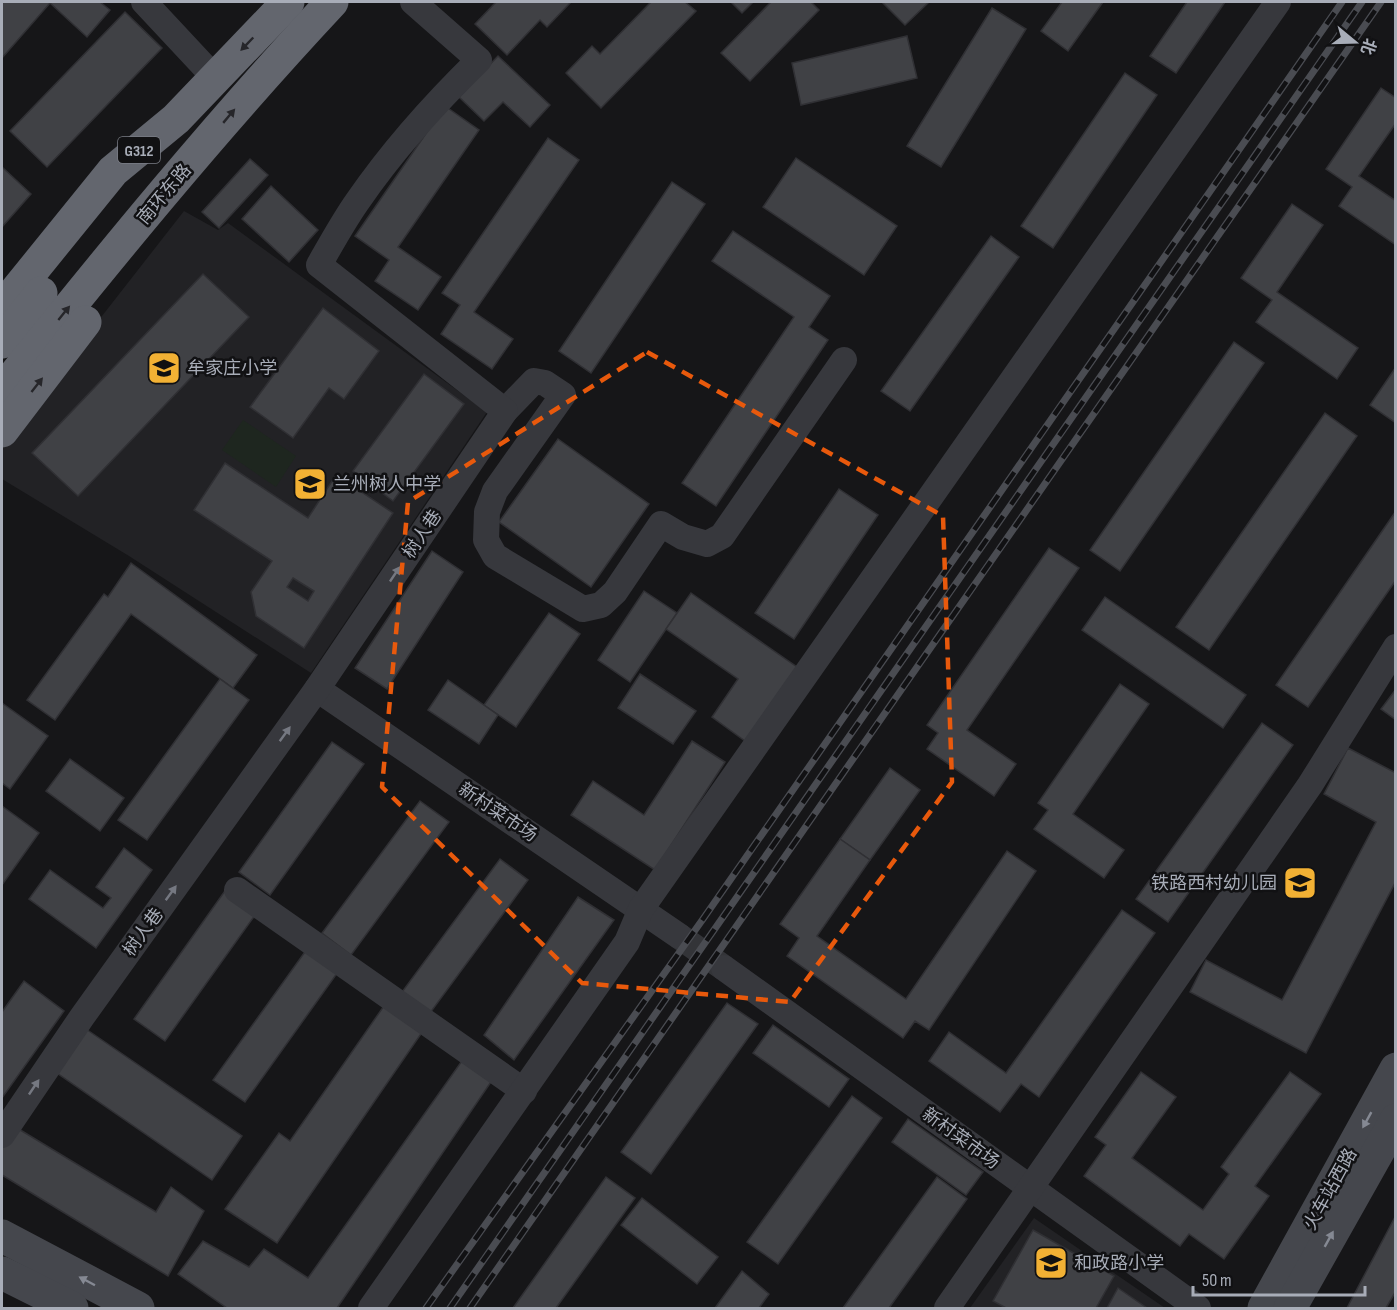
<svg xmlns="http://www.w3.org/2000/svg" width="1397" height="1310" viewBox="0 0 1397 1310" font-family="'Sofia Sans Condensed','Noto Sans SC',sans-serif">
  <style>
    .built { fill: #222225 }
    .green { fill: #1e261f }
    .building { fill: #404145; stroke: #303034; stroke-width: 1.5; fill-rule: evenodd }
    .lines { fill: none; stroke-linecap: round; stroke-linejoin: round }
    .street-tunnel { stroke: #333438; stroke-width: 26; stroke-dasharray: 26 13; stroke-linecap: butt }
    .street { stroke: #37383d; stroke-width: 26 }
    .secondary { stroke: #45474d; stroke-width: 33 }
    .highway { stroke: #63666e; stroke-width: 33 }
    .rail-casing { stroke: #4a4c52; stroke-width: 7 }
    .rail { stroke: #111113; stroke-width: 4.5; stroke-dasharray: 14; stroke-linecap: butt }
    .oneway { fill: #26262a }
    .oneway2 { fill: #757881 }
    .oneway3 { fill: #858993 }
    .marked { fill: none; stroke: #e8590c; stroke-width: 4.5; stroke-dasharray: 12 8; stroke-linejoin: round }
    .labels { text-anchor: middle; stroke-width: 5; stroke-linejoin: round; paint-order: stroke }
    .shield { fill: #111113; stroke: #7b7e86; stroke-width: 1.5 }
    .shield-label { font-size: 16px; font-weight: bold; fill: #a8adb8 }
    .street-label { font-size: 18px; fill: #a8adb8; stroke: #111113 }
    .poi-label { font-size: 18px; fill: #a8adb8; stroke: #111113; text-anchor: start }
  </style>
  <rect width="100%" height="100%" fill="#161618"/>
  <!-- built -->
  <g class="built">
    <path d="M 184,211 L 218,230 L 228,223 L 487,412 L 311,673 L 129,556 L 2,479 L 2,444 Z"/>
    <path d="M 1034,1218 L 1165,1308 L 970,1308 Z"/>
  </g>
  <!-- green -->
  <path class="green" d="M 243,420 L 296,456 L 276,487 L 222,450 Z"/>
  <!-- building -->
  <g class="building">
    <path d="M 2,2 L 100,2 L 110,10 L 87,37 L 50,3 L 2,58 Z"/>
    <path d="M 496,2 L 571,2 L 547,27 L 540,20 L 507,55 L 475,24 Z"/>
    <path d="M 651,2 L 685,2 L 696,11 L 601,108 L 566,73 L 592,46 L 600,54 Z"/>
    <path d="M 731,2 L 753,2 L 742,13 Z"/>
    <path d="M 771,2 L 811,2 L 819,10 L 750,81 L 721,53 Z"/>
    <path d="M 882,2 L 929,2 L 905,25 Z"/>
    <path d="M 1062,2 L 1103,2 L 1068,51 L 1041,31 Z"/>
    <path d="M 1187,2 L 1225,2 L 1176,73 L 1150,56 Z"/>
    <path d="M 992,8 L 1026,29 L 941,167 L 907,146 Z"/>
    <path d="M 125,12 L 162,48 L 47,167 L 10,131 Z"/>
    <path d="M 907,36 L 917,78 L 801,105 L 792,63 Z"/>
    <path d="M 498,56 L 550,105 L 530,127 L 503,102 L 484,121 L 459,97 Z"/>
    <path d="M 1125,73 L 1157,95 L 1053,248 L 1021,226 Z"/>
    <path d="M 1381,88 L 1396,98 L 1396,123 L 1359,176 L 1396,201 L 1396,245 L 1339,206 L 1352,187 L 1326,169 Z"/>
    <path d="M 445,106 L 479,130 L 398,247 L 441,277 L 418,310 L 375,281 L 389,260 L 355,236 Z"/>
    <path d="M 548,138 L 579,160 L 474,312 L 513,339 L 492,369 L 441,334 L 460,305 L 442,293 Z"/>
    <path d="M 796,158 L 897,226 L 864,275 L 763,207 Z"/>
    <path d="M 250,159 L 268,175 L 219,228 L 202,212 Z"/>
    <path d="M 2,167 L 31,194 L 2,227 Z"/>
    <path d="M 672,182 L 705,204 L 591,373 L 559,351 Z"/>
    <path d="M 271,186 L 318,230 L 289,262 L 242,219 Z"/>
    <path d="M 1292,204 L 1323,225 L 1277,292 L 1358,348 L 1337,379 L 1256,322 L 1272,300 L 1241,278 Z"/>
    <path d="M 733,231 L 830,296 L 809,327 L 828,340 L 716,506 L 682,483 L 794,317 L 712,261 Z"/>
    <path d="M 991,236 L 1019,257 L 910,411 L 881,391 Z"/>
    <path d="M 203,274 L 249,317 L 78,496 L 32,453 Z"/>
    <path d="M 323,308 L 379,351 L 344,399 L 329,388 L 293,438 L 250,407 Z"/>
    <path d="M 1234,342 L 1264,363 L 1120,571 L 1090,550 Z"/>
    <path d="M 1396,367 L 1396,423 L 1370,405 Z"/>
    <path d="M 424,374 L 464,404 L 393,501 L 353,471 Z"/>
    <path d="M 1325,413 L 1357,436 L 1209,650 L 1176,627 Z"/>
    <path d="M 558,439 L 649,504 L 591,587 L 499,522 Z"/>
    <path d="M 225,463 L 308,518 L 336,475 L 393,513 L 304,648 L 256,616 L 251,592 L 272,561 L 194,510 ZM 293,578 L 314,591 L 308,601 L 287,587 Z"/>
    <path d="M 839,489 L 878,515 L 794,639 L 755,613 Z"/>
    <path d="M 1396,511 L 1396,580 L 1308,707 L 1276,685 Z"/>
    <path d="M 1049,548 L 1079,568 L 967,730 L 1016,764 L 994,796 L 927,749 L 938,733 L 927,725 Z"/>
    <path d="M 432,551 L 463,572 L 387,689 L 355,668 Z"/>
    <path d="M 131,563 L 257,655 L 233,688 L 131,614 L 55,720 L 27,700 L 104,594 L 108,597 Z"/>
    <path d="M 644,591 L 677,613 L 630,682 L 598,660 Z"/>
    <path d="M 691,593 L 797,667 L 745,741 L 712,717 L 738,679 L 666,629 Z"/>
    <path d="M 1105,597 L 1246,695 L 1223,728 L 1082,630 Z"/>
    <path d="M 549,613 L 580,634 L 516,727 L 484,705 Z"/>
    <path d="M 640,674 L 696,711 L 673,744 L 618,708 Z"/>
    <path d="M 220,679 L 249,700 L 147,840 L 118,820 Z"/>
    <path d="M 448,680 L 498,715 L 479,744 L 428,710 Z"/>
    <path d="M 1120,684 L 1149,704 L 1073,814 L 1124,850 L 1104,878 L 1034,829 L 1048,810 L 1038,803 Z"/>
    <path d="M 1396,689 L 1396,720 L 1381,709 Z"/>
    <path d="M 2,703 L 48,736 L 10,789 L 2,783 Z"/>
    <path d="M 1262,723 L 1293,745 L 1168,922 L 1136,899 Z"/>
    <path d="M 692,741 L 725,762 L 655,870 L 571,815 L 593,781 L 644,815 Z"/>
    <path d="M 332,742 L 364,764 L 270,895 L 239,872 Z"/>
    <path d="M 1348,748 L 1396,773 L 1396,881 L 1306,1053 L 1190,992 L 1206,960 L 1282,1000 L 1376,822 L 1324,794 Z"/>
    <path d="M 70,759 L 124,798 L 100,831 L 46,791 Z"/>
    <path d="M 890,768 L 920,790 L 870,860 L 840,839 Z"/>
    <path d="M 420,801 L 449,822 L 351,955 L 322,933 Z"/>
    <path d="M 2,806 L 39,833 L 2,885 Z"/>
    <path d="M 840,839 L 870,860 L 817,936 L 906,999 L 1007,851 L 1036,871 L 929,1030 L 915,1021 L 903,1038 L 787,956 L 799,938 L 780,924 Z"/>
    <path d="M 124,848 L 152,870 L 96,948 L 29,899 L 50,870 L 103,908 L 111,898 L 96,887 Z"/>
    <path d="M 500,859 L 528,880 L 430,1013 L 402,992 Z"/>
    <path d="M 227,888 L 258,911 L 165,1041 L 134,1019 Z"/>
    <path d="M 578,897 L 614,920 L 514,1060 L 484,1035 Z"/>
    <path d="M 1122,910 L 1155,933 L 1039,1097 L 1021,1084 L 1000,1112 L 929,1061 L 949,1032 L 1006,1073 Z"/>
    <path d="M 307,949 L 338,972 L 245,1102 L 213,1080 Z"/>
    <path d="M 24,981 L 64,1011 L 2,1098 L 2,1012 Z"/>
    <path d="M 386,1003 L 423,1031 L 277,1243 L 225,1209 L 279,1133 L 290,1141 Z"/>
    <path d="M 727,1003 L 758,1024 L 651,1174 L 621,1152 Z"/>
    <path d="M 773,1025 L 849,1079 L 829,1107 L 753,1053 Z"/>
    <path d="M 83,1027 L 242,1136 L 212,1180 L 54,1071 Z"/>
    <path d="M 464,1058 L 493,1079 L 337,1308 L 227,1308 L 178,1274 L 203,1241 L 249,1267 L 264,1249 L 308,1278 Z"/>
    <path d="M 1141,1072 L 1176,1097 L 1132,1158 L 1203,1210 L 1229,1174 L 1221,1167 L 1290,1072 L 1321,1094 L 1255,1186 L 1269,1196 L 1224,1259 L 1189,1234 L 1180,1246 L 1084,1176 L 1106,1145 L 1095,1137 Z"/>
    <path d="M 852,1096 L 882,1118 L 778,1264 L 747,1242 Z"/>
    <path d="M 908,1119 L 983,1172 L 966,1195 L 892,1142 Z"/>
    <path d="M 12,1125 L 156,1212 L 171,1187 L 204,1211 L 168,1276 L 2,1175 L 2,1141 Z"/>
    <path d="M 606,1177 L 635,1198 L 556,1308 L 513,1308 Z"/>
    <path d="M 937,1177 L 967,1199 L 889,1308 L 843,1308 Z"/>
    <path d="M 642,1198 L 718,1257 L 697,1284 L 621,1225 Z"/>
    <path d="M 1396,1215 L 1396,1291 L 1386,1308 L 1347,1308 Z"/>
    <path d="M 1033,1230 L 1114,1276 L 1096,1308 L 1006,1308 L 993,1301 Z"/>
    <path d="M 742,1271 L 769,1294 L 759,1308 L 715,1308 Z"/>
    <path d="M 1118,1288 L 1147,1308 L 1107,1308 Z"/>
  </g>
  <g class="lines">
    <!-- street-tunnel -->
    <path class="street-tunnel" d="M 679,936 L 724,968"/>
    <!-- street -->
    <g class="street">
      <path d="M 144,2 L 215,78"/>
      <path d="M 505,411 L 534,381 L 545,383 L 563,395 L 495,491 L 487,512 L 486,540 L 495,556 L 583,609 L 601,605 L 615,592 L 661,524 L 683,537 L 707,544 L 722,536 L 844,360"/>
      <path d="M 317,689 L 679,936"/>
      <path d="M 237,890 L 524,1091"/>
      <path d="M 724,968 L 1198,1308"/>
      <path d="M 2,1135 L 82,1017 L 317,689 L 505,411 L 319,265 C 331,244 343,222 357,202 C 392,151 435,103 479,60 L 413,2"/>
      <path d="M 371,1308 L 627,942 L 641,909 L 1278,2"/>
      <path d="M 947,1308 L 1310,785 L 1396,647"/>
    </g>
    <!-- secondary -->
    <g class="secondary">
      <path d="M 2,1236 L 138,1308"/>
      <path d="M 2,1273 L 72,1308"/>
      <path d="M 1264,1308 L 1396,1069"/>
      <path d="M 1290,1308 L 1396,1120"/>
    </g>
    <!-- highway -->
    <g class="highway">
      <path d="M 2,308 L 113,171 L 176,119 L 288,2"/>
      <path d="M 2,342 L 41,293"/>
      <path d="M 2,391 C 108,258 216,126 332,2"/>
      <path d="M 2,431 L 85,322"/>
    </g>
    <!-- rail casing -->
    <g class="rail-casing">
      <g id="rail">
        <path d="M 426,1308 L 703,919 L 1342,2"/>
        <path d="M 450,1308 L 1362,2"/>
        <path d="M 470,1308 L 1381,2"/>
      </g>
    </g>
    <!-- rail -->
    <use href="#rail" class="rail"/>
  </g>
  <!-- one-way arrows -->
  <defs><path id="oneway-solid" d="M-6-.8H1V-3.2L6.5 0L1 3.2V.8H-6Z" transform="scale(1.5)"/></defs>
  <g class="oneway">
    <use href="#oneway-solid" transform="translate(247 44) rotate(134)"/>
    <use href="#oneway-solid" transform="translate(229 116) rotate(-50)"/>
    <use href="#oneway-solid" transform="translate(64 313) rotate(-51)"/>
    <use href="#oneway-solid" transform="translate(37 385) rotate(-52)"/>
  </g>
  <g class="oneway2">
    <use href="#oneway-solid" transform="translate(395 574) rotate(-56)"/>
    <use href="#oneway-solid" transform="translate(285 734) rotate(-54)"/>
    <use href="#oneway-solid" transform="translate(171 893) rotate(-54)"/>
    <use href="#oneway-solid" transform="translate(34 1087) rotate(-56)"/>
  </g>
  <g class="oneway3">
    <use href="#oneway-solid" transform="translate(1367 1120) rotate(119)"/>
    <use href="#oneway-solid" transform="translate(1329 1239) rotate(-61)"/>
    <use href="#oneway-solid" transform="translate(87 1281) rotate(-152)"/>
  </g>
  <!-- marked area -->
  <path class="marked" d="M 647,352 L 943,516 L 952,782 L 790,1002 L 582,983 L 382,787 L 408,502 Z"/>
  <!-- icons -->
  <defs>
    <g id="school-square" transform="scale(1.725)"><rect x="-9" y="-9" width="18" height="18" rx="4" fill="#f2b134" stroke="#111113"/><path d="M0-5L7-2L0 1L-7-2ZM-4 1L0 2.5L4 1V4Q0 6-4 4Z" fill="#111"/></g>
  </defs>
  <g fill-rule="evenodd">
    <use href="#school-square" x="164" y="368"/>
    <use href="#school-square" x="310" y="484"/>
    <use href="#school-square" x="1300" y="883"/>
    <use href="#school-square" x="1051" y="1263"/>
  </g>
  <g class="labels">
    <!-- shield labels -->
    <rect class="shield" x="118" y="137" width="42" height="26" rx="4.5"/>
    <g class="shield-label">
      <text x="139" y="156">G312</text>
    </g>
    <!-- street labels -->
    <g class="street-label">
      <text transform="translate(164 194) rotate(-50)" y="6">南环东路</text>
      <text transform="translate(422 534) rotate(-56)" y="6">树人巷</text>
      <text transform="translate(498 812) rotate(34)" y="6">新村菜市场</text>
      <text transform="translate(143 932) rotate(-54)" y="6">树人巷</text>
      <text transform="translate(961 1138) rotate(36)" y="6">新村菜市场</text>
      <text transform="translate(1330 1189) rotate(-61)" y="6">火车站西路</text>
    </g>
    <!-- poi labels -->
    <g class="poi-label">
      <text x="187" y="374">牟家庄小学</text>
      <text x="333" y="490">兰州树人中学</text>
      <text x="1277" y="889" text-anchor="end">铁路西村幼儿园</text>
      <text x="1074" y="1269">和政路小学</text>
    </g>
  </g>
  <!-- border -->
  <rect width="1397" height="1310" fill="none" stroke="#a8adb8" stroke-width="6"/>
  <!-- north arrow -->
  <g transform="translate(1355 42) rotate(109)" stroke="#111113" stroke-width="4.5" paint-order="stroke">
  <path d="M0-4.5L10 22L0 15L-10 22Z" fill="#a8adb8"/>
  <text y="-9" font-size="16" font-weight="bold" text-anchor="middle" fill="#a8adb8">北</text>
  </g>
  <!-- scale -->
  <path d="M1193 1286v9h172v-9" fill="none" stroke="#a8adb8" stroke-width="3"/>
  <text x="1202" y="1286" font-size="18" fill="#a8adb8" stroke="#111113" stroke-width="4.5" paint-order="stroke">50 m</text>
</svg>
